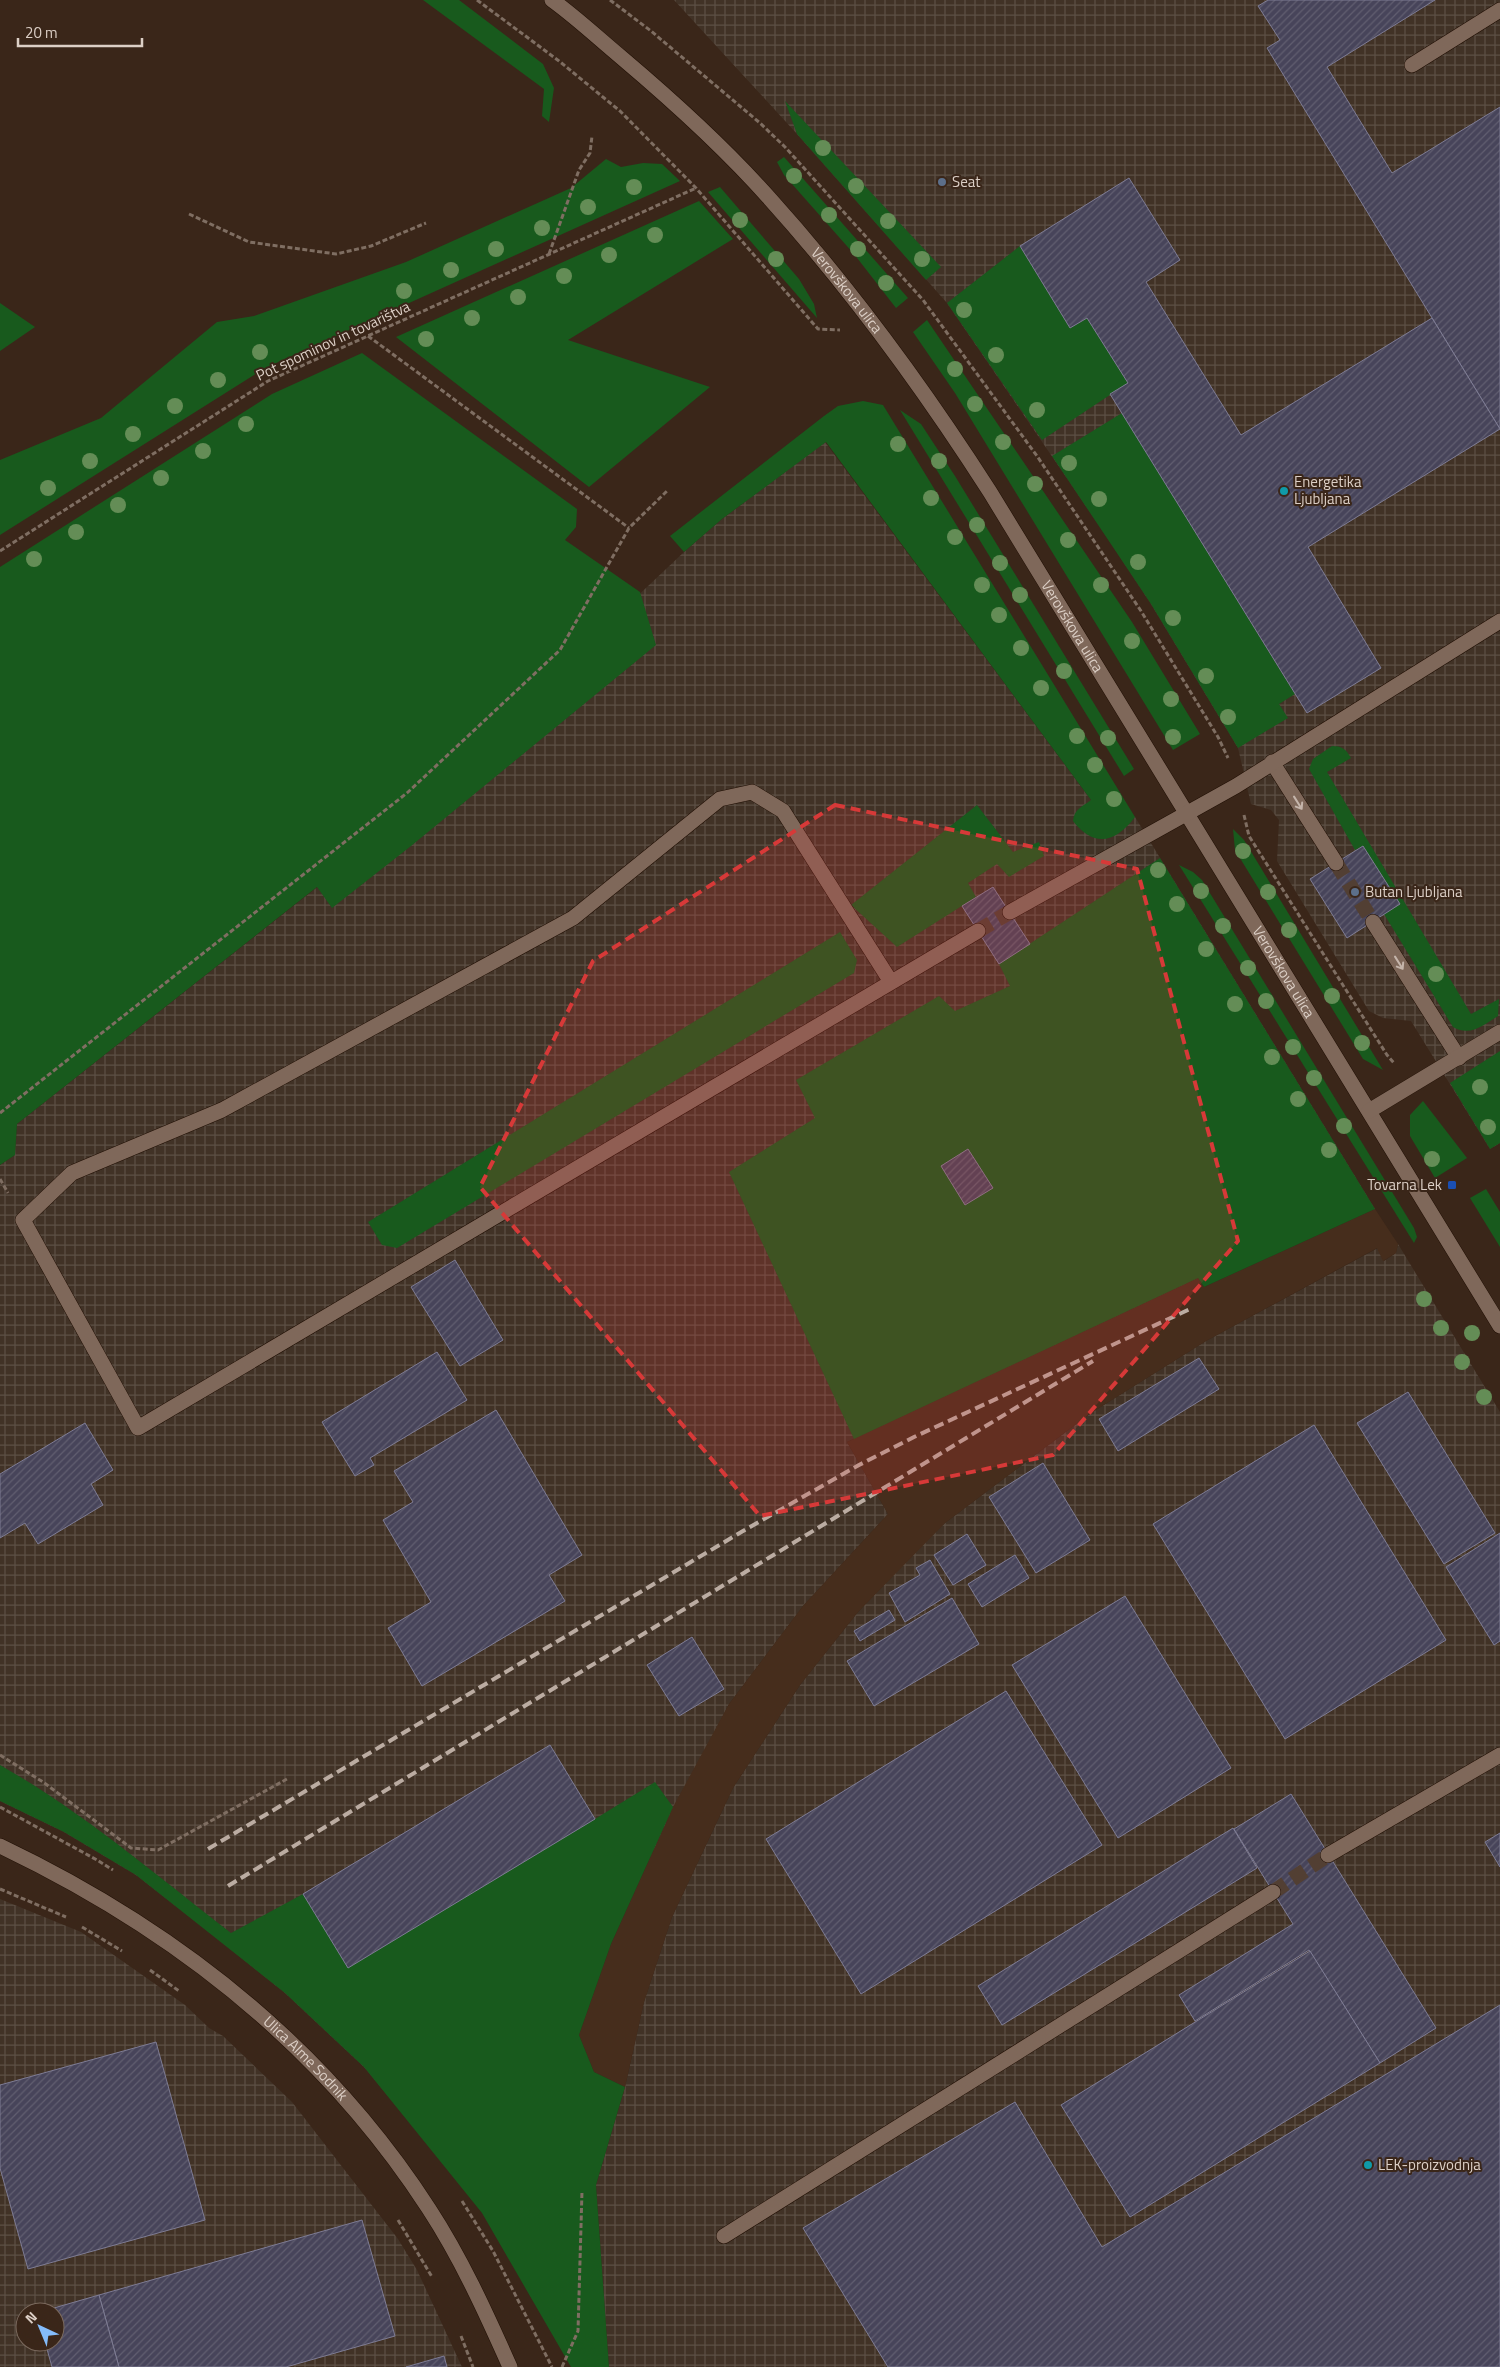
<svg xmlns="http://www.w3.org/2000/svg" width="1500" height="2367" viewBox="0 0 1500 2367" font-family="'Titillium Web',sans-serif">
  <style>
    .industrial { fill: url(#industrial-grid); fill-rule: evenodd }
    .built { fill: #462d1c }
    .grass { fill: #185a1d }
    .building { fill: url(#building-hatch); stroke: #7e7c94 }
    .lines { fill: none; stroke-linecap: round; stroke-linejoin: round }
    .minor-tunnel { stroke: #523f33; stroke-width: 15; stroke-dasharray: 15 8; stroke-linecap: butt }
    .minor-casing { stroke: #200f04; stroke-width: 16 }
    .path { stroke: #7f6e62; stroke-width: 3; stroke-dasharray: 5 2.5; stroke-linecap: butt }
    .minor { stroke: #7f685a; stroke-width: 15 }
    .rail { stroke: #bbaca2; stroke-width: 4; stroke-dasharray: 10 5; stroke-linecap: butt }
    .tree { fill: #648d56 }
    .oneway { stroke: #c5b5ab }
    .marked { fill: #d73938; fill-opacity: 0.2; stroke: #d73938; stroke-width: 4; stroke-dasharray: 10 6; stroke-linejoin: round }
    .service-dot { fill: #5c6f8a; stroke: #3a2619; stroke-width: 2 }
    .culture-dot { fill: #0f9aa8; stroke: #3a2619; stroke-width: 2 }
    .transit-dot { fill: #1a4fb4; stroke: #3a2619; stroke-width: 2 }
    .labels { text-anchor: middle; stroke-width: 4; stroke-linejoin: round; paint-order: stroke }
    .poi-label { font-size: 15px; fill: #dccfc6; stroke: #3a2619; text-anchor: start }
    .street-label { font-size: 15px; fill: #dccfc6; stroke: #3a2619 }
  </style>
  <defs>
    <pattern id="industrial-grid" width="8" height="8" patternUnits="userSpaceOnUse" patternTransform="scale(1.25)"><rect width="8" height="8" fill="#413226"/><path d="M0 4h8M4 0v8" fill="none" stroke="#5c4f44"/></pattern>
    <pattern id="building-hatch" width="6" height="6" patternUnits="userSpaceOnUse" patternTransform="scale(1.25)"><rect width="6" height="6" fill="#47445a"/><path d="M-1 1l2-2M0 6l6-6M5 7l2-2" fill="none" stroke="#615e70"/></pattern>
  </defs>
  <rect width="100%" height="100%" fill="#3a2619"/>
  <!-- industrial -->
  <g class="industrial">
    <path d="M 674,0 L 1500,0 L 1500,1143 L 1490,1149 L 1411,1021 L 1383,1018 L 1369,1011 L 1277,861 L 1279,820 L 1271,810 L 1251,804 L 1238,748 L 1151,604 L 1103,531 L 947,303 L 797,134 Z"/>
    <path d="M 825,442 L 1091,800 L 1135,817 L 1375,1209 L 1198,1278 L 847,1442 L 888,1514 L 803,1606 L 729,1704 L 644,1869 L 423,2138 L 364,2067 L 285,1993 L 218,1939 L 136,1875 L 64,1832 L 0,1801 L 0,1165 L 15,1155 L 17,1124 L 391,829 L 684,552 L 722,519 Z"/>
    <path d="M 1398,1244 L 1500,1412 L 1500,2367 L 609,2367 L 596,2185 L 625,2087 L 644,2002 L 672,1917 L 733,1788 L 800,1685 L 858,1612 L 923,1544 L 945,1523 L 1091,1413 L 1206,1341 L 1378,1248 L 1384,1261 L 1396,1253 Z"/>
    <path d="M 0,1899 L 81,1932 L 185,2005 L 209,2028 L 223,2036 L 292,2102 L 398,2239 L 417,2270 L 462,2367 L 0,2367 ZM 25,2312 L 55,2312 L 55,2342 L 25,2342 Z"/>
  </g>
  <!-- built -->
  <path class="built" d="M 1375,1209 L 1398,1244 L 1396,1253 L 1383,1261 L 1377,1248 L 1206,1341 L 1091,1413 L 945,1523 L 858,1612 L 800,1685 L 733,1788 L 672,1917 L 644,2002 L 625,2087 L 594,2072 L 579,2035 L 611,1944 L 673,1807 L 729,1704 L 803,1606 L 888,1514 L 847,1442 L 1198,1278 L 1204,1287 Z"/>
  <!-- grass -->
  <g class="grass">
    <path d="M 423,0 L 459,0 L 543,64 L 554,88 L 549,122 L 542,116 L 544,89 Z"/>
    <path d="M 785,101 L 941,267 L 926,280 L 797,134 Z"/>
    <path d="M 784,157 L 908,298 L 896,308 L 854,254 L 784,175 L 777,162 Z"/>
    <path d="M 606,159 L 621,167 L 643,163 L 662,164 L 680,181 L 265,368 L 0,535 L 0,460 L 101,418 L 217,322 L 254,316 L 406,262 L 571,188 Z"/>
    <path d="M 720,187 L 799,279 L 814,304 L 817,318 L 708,192 Z"/>
    <path d="M 699,201 L 733,239 L 568,340 L 710,387 L 589,487 L 396,337 Z"/>
    <path d="M 1020,246 L 1070,328 L 1087,318 L 1128,383 L 1042,440 L 947,303 Z"/>
    <path d="M 0,303 L 35,327 L 0,351 Z"/>
    <path d="M 927,320 L 1132,622 L 1200,734 L 1173,750 L 955,393 L 913,332 Z"/>
    <path d="M 362,353 L 577,509 L 576,527 L 565,540 L 640,592 L 656,645 L 411,846 L 332,908 L 317,887 L 17,1124 L 15,1155 L 0,1165 L 0,567 L 272,394 Z"/>
    <path d="M 863,401 L 883,405 L 1135,817 C 1116,842 1095,849 1073,821 C 1074,809 1082,807 1091,800 L 826,442 L 722,519 L 684,552 L 670,536 L 824,416 L 838,406 Z"/>
    <path d="M 900,410 L 921,424 L 955,476 L 1134,769 L 1124,776 Z"/>
    <path d="M 1122,413 L 1295,694 L 1279,704 L 1288,718 L 1238,748 L 1151,604 L 1052,456 Z"/>
    <path d="M 1332,746 C 1342,746 1346,749 1351,758 L 1327,772 L 1471,1014 L 1499,999 L 1498,1016 C 1484,1025 1470,1037 1453,1027 L 1384,914 L 1400,904 L 1363,846 L 1355,850 L 1309,769 L 1313,759 Z"/>
    <path d="M 977,805 L 1013,852 L 1039,842 L 1044,856 L 1009,877 L 997,864 L 968,883 L 976,897 L 897,947 L 851,905 Z"/>
    <path d="M 1233,829 L 1244,840 L 1383,1070 L 1363,1059 L 1235,850 Z"/>
    <path d="M 1160,858 L 1375,1209 L 1204,1287 L 1198,1278 L 854,1439 L 729,1172 L 815,1118 L 796,1080 L 939,996 L 955,1011 L 1010,986 L 999,964 Z"/>
    <path d="M 1179,865 L 1193,872 L 1202,880 L 1414,1228 L 1417,1237 L 1414,1243 Z"/>
    <path d="M 840,932 L 857,960 L 854,973 L 397,1248 L 382,1245 L 368,1222 Z"/>
    <path d="M 1500,1051 L 1500,1143 L 1490,1149 L 1450,1083 Z"/>
    <path d="M 1423,1101 L 1467,1158 L 1435,1178 L 1410,1136 L 1410,1115 Z"/>
    <path d="M 1486,1189 L 1500,1212 L 1500,1247 L 1470,1198 Z"/>
    <path d="M 0,1765 C 83,1812 156,1875 231,1933 L 303,1894 L 595,1819 L 655,1782 L 673,1807 L 611,1944 L 579,2035 L 594,2072 L 625,2087 L 596,2185 L 609,2367 L 571,2367 L 482,2213 L 364,2067 L 285,1993 L 136,1875 L 64,1832 L 0,1801 Z"/>
  </g>
  <!-- building -->
  <g class="building">
    <path d="M 1268,0 L 1435,0 L 1327,67 L 1392,173 L 1500,107 L 1500,429 L 1267,48 L 1280,40 L 1258,6 Z"/>
    <path d="M 1129,178 L 1180,260 L 1146,282 L 1241,435 L 1432,318 L 1500,429 L 1308,547 L 1381,668 L 1307,713 L 1110,394 L 1128,383 L 1087,318 L 1070,328 L 1020,246 Z"/>
    <path d="M 1363,846 L 1400,904 L 1347,938 L 1310,879 Z"/>
    <path d="M 993,887 L 1030,944 L 999,964 L 962,906 Z"/>
    <path d="M 968,1149 L 993,1188 L 965,1205 L 941,1166 Z"/>
    <path d="M 455,1260 L 503,1340 L 460,1366 L 411,1287 Z"/>
    <path d="M 437,1352 L 467,1400 L 370,1458 L 374,1465 L 355,1476 L 322,1422 Z"/>
    <path d="M 1199,1358 L 1219,1389 L 1118,1451 L 1099,1419 Z"/>
    <path d="M 1408,1392 L 1495,1533 L 1444,1564 L 1357,1423 Z"/>
    <path d="M 496,1410 L 582,1555 L 549,1575 L 565,1601 L 422,1686 L 388,1628 L 431,1602 L 383,1520 L 413,1502 L 394,1471 Z"/>
    <path d="M 85,1423 L 113,1470 L 91,1484 L 103,1505 L 38,1544 L 25,1523 L 0,1538 L 0,1474 Z"/>
    <path d="M 1314,1425 L 1446,1640 L 1285,1739 L 1153,1524 Z"/>
    <path d="M 1043,1463 L 1090,1540 L 1036,1573 L 989,1497 Z"/>
    <path d="M 1500,1533 L 1500,1641 L 1494,1645 L 1446,1567 Z"/>
    <path d="M 967,1534 L 986,1565 L 953,1585 L 934,1555 Z"/>
    <path d="M 1015,1555 L 1029,1578 L 982,1607 L 968,1584 Z"/>
    <path d="M 930,1560 L 950,1594 L 905,1622 L 889,1593 L 920,1575 L 916,1568 Z"/>
    <path d="M 1125,1596 L 1231,1768 L 1118,1838 L 1012,1665 Z"/>
    <path d="M 952,1598 L 979,1644 L 874,1706 L 847,1661 Z"/>
    <path d="M 889,1610 L 895,1620 L 860,1641 L 854,1631 Z"/>
    <path d="M 692,1637 L 724,1689 L 679,1716 L 647,1665 Z"/>
    <path d="M 1006,1691 L 1102,1845 L 861,1994 L 766,1839 Z"/>
    <path d="M 550,1745 L 595,1819 L 348,1968 L 303,1894 Z"/>
    <path d="M 1291,1794 L 1436,2028 L 1380,2063 L 1309,1950 L 1195,2021 L 1179,1995 L 1293,1924 L 1234,1829 Z"/>
    <path d="M 1233,1828 L 1257,1868 L 1002,2025 L 978,1986 Z"/>
    <path d="M 1500,1833 L 1500,1867 L 1485,1842 Z"/>
    <path d="M 1310,1951 L 1380,2063 L 1130,2217 L 1061,2105 Z"/>
    <path d="M 1500,2005 L 1500,2367 L 888,2367 L 803,2228 L 1015,2102 L 1102,2247 Z"/>
    <path d="M 156,2042 L 205,2220 L 28,2269 L 0,2168 L 0,2085 Z"/>
    <path d="M 362,2220 L 395,2336 L 286,2367 L 119,2367 L 99,2295 Z"/>
    <path d="M 99,2295 L 119,2367 L 52,2367 L 45,2342 L 55,2342 L 55,2312 L 40,2312 Z"/>
    <path d="M 444,2356 L 447,2367 L 406,2367 Z"/>
  </g>
  <g class="lines">
    <!-- minor-tunnel -->
    <g class="minor-tunnel">
      <path d="M 1336,863 L 1373,922"/>
      <path d="M 978,931 L 1010,912"/>
      <path d="M 1273,1892 L 1328,1855"/>
    </g>
    <!-- minor casing -->
    <g class="minor-casing">
      <g id="minor">
        <path id="s1" d="M 552,0 C 577,18 599,39 622,58 C 674,102 725,148 770,199 C 852,290 924,389 990,492 L 1500,1326"/>
        <path d="M 1412,65 L 1500,10"/>
        <path d="M 1272,762 L 1336,863"/>
        <path d="M 1010,912 L 1236,786 L 1500,621"/>
        <path d="M 1373,922 L 1459,1058"/>
        <path d="M 891,982 L 783,811 L 752,792 L 720,799 L 573,918 L 222,1110 L 72,1173 L 23,1220 L 138,1428 L 978,931"/>
        <path d="M 1369,1111 L 1500,1032"/>
        <path id="s2" d="M 0,1846 C 174,1929 323,2045 429,2209 C 461,2258 486,2313 510,2367"/>
        <path d="M 1328,1855 L 1500,1755"/>
        <path d="M 724,2236 L 1273,1892"/>
      </g>
    </g>
    <!-- path -->
    <g class="path">
      <path d="M 477,0 L 559,61 L 620,111 L 696,188 L 818,329 L 840,330"/>
      <path d="M 610,0 L 651,31 L 760,123 L 785,147 L 923,300 L 1037,456 L 1141,611 L 1218,737 L 1228,758"/>
      <path d="M 189,214 L 249,242 L 336,254 L 371,246 L 426,223"/>
      <path d="M 549,254 L 579,170 L 590,153 L 592,136"/>
      <path d="M 368,336 L 629,528"/>
      <path d="M 0,551 L 268,381 L 696,188"/>
      <path d="M 1244,815 L 1249,836 L 1387,1055 L 1394,1063"/>
      <path d="M 0,1113 L 407,793 L 560,650 L 629,528 L 667,491"/>
      <path d="M 0,1179 L 8,1193"/>
      <path d="M 0,1755 L 43,1782 L 131,1848 L 158,1850 L 287,1779"/>
      <path d="M 0,1807 L 97,1860 L 113,1870"/>
      <path d="M 0,1889 L 66,1917"/>
      <path d="M 82,1927 L 122,1951"/>
      <path d="M 150,1970 L 179,1991"/>
      <path d="M 462,2201 L 493,2251 L 552,2367"/>
      <path d="M 398,2220 L 432,2277"/>
      <path d="M 461,2336 L 473,2367"/>
      <path d="M 562,2367 L 578,2331 L 582,2191"/>
    </g>
    <!-- minor -->
    <use href="#minor" class="minor"/>
    <!-- rail -->
    <g class="rail">
      <path d="M 208,1849 L 743,1531 L 859,1465 L 914,1437 L 1190,1309"/>
      <path d="M 228,1886 L 1093,1361"/>
    </g>
  </g>
  <!-- trees -->
  <g class="tree">
    <circle cx="823" cy="148" r="8"/>
    <circle cx="794" cy="176" r="8"/>
    <circle cx="856" cy="186" r="8"/>
    <circle cx="634" cy="187" r="8"/>
    <circle cx="588" cy="207" r="8"/>
    <circle cx="829" cy="215" r="8"/>
    <circle cx="740" cy="220" r="8"/>
    <circle cx="888" cy="221" r="8"/>
    <circle cx="542" cy="228" r="8"/>
    <circle cx="655" cy="235" r="8"/>
    <circle cx="496" cy="249" r="8"/>
    <circle cx="858" cy="249" r="8"/>
    <circle cx="609" cy="255" r="8"/>
    <circle cx="776" cy="259" r="8"/>
    <circle cx="922" cy="259" r="8"/>
    <circle cx="451" cy="270" r="8"/>
    <circle cx="564" cy="276" r="8"/>
    <circle cx="886" cy="283" r="8"/>
    <circle cx="404" cy="291" r="8"/>
    <circle cx="518" cy="297" r="8"/>
    <circle cx="964" cy="310" r="8"/>
    <circle cx="472" cy="318" r="8"/>
    <circle cx="426" cy="339" r="8"/>
    <circle cx="260" cy="352" r="8"/>
    <circle cx="996" cy="355" r="8"/>
    <circle cx="955" cy="369" r="8"/>
    <circle cx="218" cy="380" r="8"/>
    <circle cx="975" cy="404" r="8"/>
    <circle cx="175" cy="406" r="8"/>
    <circle cx="1037" cy="410" r="8"/>
    <circle cx="246" cy="424" r="8"/>
    <circle cx="133" cy="434" r="8"/>
    <circle cx="1003" cy="442" r="8"/>
    <circle cx="898" cy="444" r="8"/>
    <circle cx="203" cy="451" r="8"/>
    <circle cx="90" cy="461" r="8"/>
    <circle cx="939" cy="461" r="8"/>
    <circle cx="1069" cy="463" r="8"/>
    <circle cx="161" cy="478" r="8"/>
    <circle cx="1035" cy="484" r="8"/>
    <circle cx="48" cy="488" r="8"/>
    <circle cx="931" cy="498" r="8"/>
    <circle cx="1099" cy="499" r="8"/>
    <circle cx="118" cy="505" r="8"/>
    <circle cx="977" cy="525" r="8"/>
    <circle cx="76" cy="532" r="8"/>
    <circle cx="955" cy="537" r="8"/>
    <circle cx="1068" cy="540" r="8"/>
    <circle cx="34" cy="559" r="8"/>
    <circle cx="1138" cy="562" r="8"/>
    <circle cx="1000" cy="563" r="8"/>
    <circle cx="982" cy="585" r="8"/>
    <circle cx="1101" cy="585" r="8"/>
    <circle cx="1020" cy="595" r="8"/>
    <circle cx="999" cy="615" r="8"/>
    <circle cx="1173" cy="618" r="8"/>
    <circle cx="1132" cy="641" r="8"/>
    <circle cx="1021" cy="648" r="8"/>
    <circle cx="1064" cy="671" r="8"/>
    <circle cx="1206" cy="676" r="8"/>
    <circle cx="1041" cy="688" r="8"/>
    <circle cx="1171" cy="699" r="8"/>
    <circle cx="1228" cy="717" r="8"/>
    <circle cx="1077" cy="736" r="8"/>
    <circle cx="1173" cy="737" r="8"/>
    <circle cx="1108" cy="738" r="8"/>
    <circle cx="1095" cy="765" r="8"/>
    <circle cx="1114" cy="799" r="8"/>
    <circle cx="1243" cy="851" r="8"/>
    <circle cx="1158" cy="870" r="8"/>
    <circle cx="1201" cy="891" r="8"/>
    <circle cx="1268" cy="892" r="8"/>
    <circle cx="1177" cy="904" r="8"/>
    <circle cx="1223" cy="926" r="8"/>
    <circle cx="1289" cy="930" r="8"/>
    <circle cx="1206" cy="949" r="8"/>
    <circle cx="1248" cy="968" r="8"/>
    <circle cx="1436" cy="974" r="8"/>
    <circle cx="1332" cy="996" r="8"/>
    <circle cx="1266" cy="1001" r="8"/>
    <circle cx="1235" cy="1004" r="8"/>
    <circle cx="1362" cy="1043" r="8"/>
    <circle cx="1293" cy="1047" r="8"/>
    <circle cx="1272" cy="1057" r="8"/>
    <circle cx="1314" cy="1078" r="8"/>
    <circle cx="1480" cy="1087" r="8"/>
    <circle cx="1298" cy="1099" r="8"/>
    <circle cx="1344" cy="1126" r="8"/>
    <circle cx="1488" cy="1127" r="8"/>
    <circle cx="1329" cy="1150" r="8"/>
    <circle cx="1432" cy="1159" r="8"/>
    <circle cx="1424" cy="1299" r="8"/>
    <circle cx="1441" cy="1328" r="8"/>
    <circle cx="1472" cy="1333" r="8"/>
    <circle cx="1462" cy="1362" r="8"/>
    <circle cx="1484" cy="1397" r="8"/>
  </g>
  <!-- one-way arrows -->
  <defs><path id="oneway-shaft" d="M-6 0H5M1.5-3L5.5 0L1.5 3" fill="none" stroke-width="1.6" stroke-linecap="round" stroke-linejoin="round" transform="scale(1.25)"/></defs>
  <g class="oneway">
    <use href="#oneway-shaft" transform="translate(1298 803) rotate(58)"/>
    <use href="#oneway-shaft" transform="translate(1399 963) rotate(58)"/>
  </g>
  <!-- marked area -->
  <path class="marked" d="M 835,805 L 1137,869 L 1238,1241 L 1053,1455 L 760,1516 L 480,1187 L 593,961 Z"/>
  <!-- markers -->
  <g class="service-dot">
    <circle cx="942" cy="182" r="5"/>
    <circle cx="1355" cy="892" r="5"/>
  </g>
  <g class="culture-dot">
    <circle cx="1284" cy="491" r="5"/>
    <circle cx="1368" cy="2165" r="5"/>
  </g>
  <rect class="transit-dot" x="1447" y="1180" width="10" height="10" rx="2.5"/>
  <g class="labels">
    <!-- poi labels -->
    <g class="poi-label">
      <text x="952" y="187">Seat</text>
      <text x="1294" y="487">Energetika<tspan x="1294" dy="17">Ljubljana</tspan></text>
      <text x="1365" y="897">Butan Ljubljana</text>
      <text x="1442" y="1190" text-anchor="end">Tovarna Lek</text>
      <text x="1378" y="2170">LEK-proizvodnja</text>
    </g>
    <!-- street labels -->
    <g class="street-label">
      <text dy="5" stroke="none"><textPath href="#s1" startOffset="415">Verovškova ulica</textPath></text>
      <text transform="translate(333 341) rotate(-25)" y="5">Pot spominov in tovarištva</text>
      <text dy="5" stroke="none"><textPath href="#s1" startOffset="820">Verovškova ulica</textPath></text>
      <text dy="5" stroke="none"><textPath href="#s1" startOffset="1225">Verovškova ulica</textPath></text>
      <text dy="5" stroke="none"><textPath href="#s2" startOffset="374">Ulica Alme Sodnik</textPath></text>
    </g>
  </g>
  <!-- north arrow -->
  <g transform="translate(40 2327) rotate(316)"><circle r="24" fill="#3a2619" stroke="#7b6a5e"/>
  <path d="M0-4L9 19L0 12L-9 19Z" fill="#84bcfb"/>
  <text y="-8" font-size="14" font-weight="bold" text-anchor="middle" fill="#dccfc6">N</text>
  </g>
  <!-- scale -->
  <path d="M18 38v8h124v-8" fill="none" stroke="#dccfc6" stroke-width="2.5"/>
  <text x="25" y="38" font-size="15" fill="#dccfc6" stroke="#3a2619" stroke-width="4" paint-order="stroke">20 m</text>
</svg>
